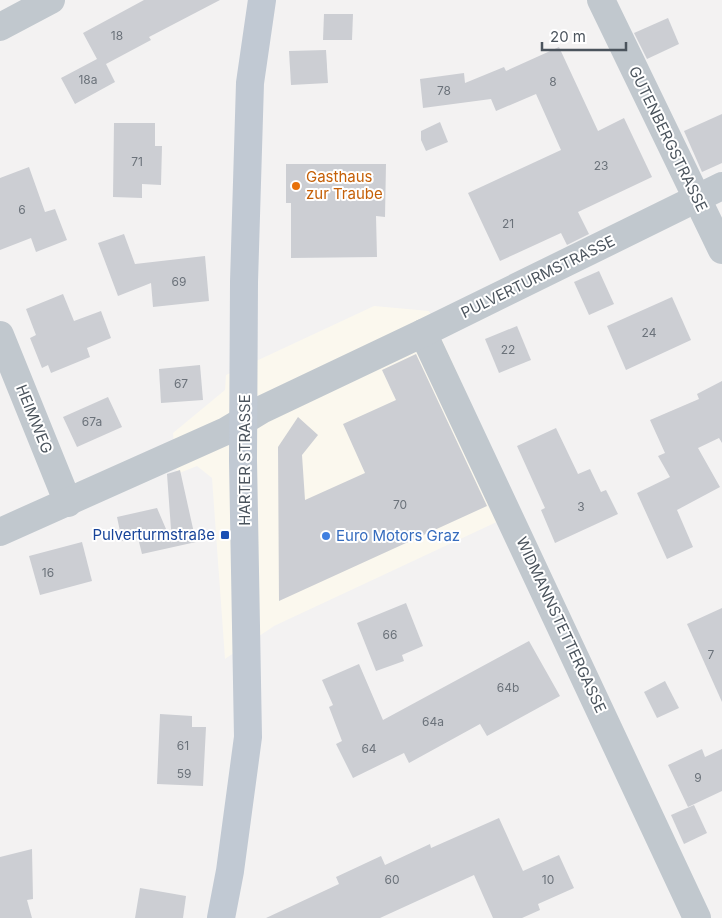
<svg xmlns="http://www.w3.org/2000/svg" width="722" height="918" viewBox="0 0 722 918" font-family="Inter,sans-serif">
  <style>
    .commercial { fill: #fbf8ee }
    .building { fill: #ccced3 }
    .lines { fill: none; stroke-linecap: round; stroke-linejoin: round }
    .minor { stroke: #c1c8ce; stroke-width: 28 }
    .secondary { stroke: #c1c9d3; stroke-width: 28 }
    .food-dot { fill: #e8710a; stroke: #fff; stroke-width: 2 }
    .transit-dot { fill: #1a4fb4; stroke: #fff; stroke-width: 2 }
    .shop-dot { fill: #3f7fe0; stroke: #fff; stroke-width: 2 }
    .labels { text-anchor: middle; stroke-width: 4; stroke-linejoin: round; paint-order: stroke }
    .number-label { font-size: 12px; fill: #6b727a }
    .street-label { font-size: 15px; fill: #4b545d; stroke: #fff }
    .food-label { font-size: 15px; fill: #c56008; stroke: #fff; text-anchor: start }
    .transit-label { font-size: 15px; fill: #164399; stroke: #fff; text-anchor: end }
    .shop-label { font-size: 15px; fill: #366cbe; stroke: #fff; text-anchor: start }
  </style>
  <rect width="100%" height="100%" fill="#f3f2f2"/>
  <!-- commercial -->
  <path class="commercial" d="M 374,306 L 429,311 L 520,511 L 274,626 L 225,659 L 212,478 L 197,466 L 177,474 L 173,433 L 225,390 L 226,375 Z"/>
  <!-- building -->
  <g class="building">
    <path d="M 144,0 L 220,0 L 149,37 L 151,40 L 106,64 L 115,82 L 75,104 L 61,78 L 97,59 L 83,33 Z"/>
    <path d="M 324,14 L 353,14 L 352,40 L 323,40 Z"/>
    <path d="M 668,18 L 679,44 L 647,59 L 634,33 Z"/>
    <path d="M 559,47 L 598,131 L 624,118 L 652,177 L 578,212 L 589,234 L 567,245 L 561,233 L 500,261 L 468,193 L 561,150 L 536,94 L 496,111 L 491,99 L 423,108 L 420,79 L 464,73 L 465,83 L 504,67 L 506,71 Z"/>
    <path d="M 326,50 L 328,83 L 291,85 L 289,51 Z"/>
    <path d="M 722,114 L 722,163 L 702,172 L 684,131 Z"/>
    <path d="M 440,122 L 448,142 L 426,151 L 421,140 L 421,131 Z"/>
    <path d="M 114,123 L 155,123 L 155,146 L 162,146 L 161,185 L 142,184 L 142,198 L 113,197 Z"/>
    <path d="M 286,164 L 386,164 L 385,217 L 376,216 L 377,257 L 291,258 L 291,203 L 286,203 Z"/>
    <path d="M 29,167 L 45,212 L 55,209 L 67,240 L 36,252 L 31,238 L 0,250 L 0,178 Z"/>
    <path d="M 124,234 L 135,264 L 205,256 L 209,301 L 153,307 L 151,283 L 118,296 L 98,243 Z"/>
    <path d="M 599,271 L 614,304 L 589,315 L 574,282 Z"/>
    <path d="M 63,294 L 74,321 L 101,311 L 111,338 L 87,348 L 90,357 L 51,373 L 48,365 L 42,368 L 30,338 L 36,335 L 26,309 Z"/>
    <path d="M 672,297 L 691,340 L 626,370 L 607,326 Z"/>
    <path d="M 517,326 L 531,360 L 499,373 L 485,339 Z"/>
    <path d="M 416,354 L 487,506 L 279,601 L 278,447 L 298,417 L 318,435 L 302,455 L 305,500 L 365,473 L 343,424 L 396,400 L 382,370 Z"/>
    <path d="M 200,365 L 203,400 L 161,403 L 159,369 Z"/>
    <path d="M 722,381 L 722,443 L 719,438 L 698,448 L 720,487 L 677,510 L 693,547 L 667,559 L 637,493 L 670,477 L 658,456 L 665,453 L 650,420 L 699,399 L 697,394 Z"/>
    <path d="M 108,397 L 122,427 L 77,447 L 63,417 Z"/>
    <path d="M 556,428 L 578,474 L 590,469 L 601,492 L 606,490 L 618,514 L 555,543 L 541,510 L 545,508 L 517,446 Z"/>
    <path d="M 180,470 L 196,542 L 142,554 L 138,538 L 122,541 L 117,517 L 157,508 L 172,543 L 167,474 Z"/>
    <path d="M 82,542 L 92,581 L 40,595 L 29,556 Z"/>
    <path d="M 406,603 L 423,646 L 402,655 L 404,661 L 376,671 L 357,623 Z"/>
    <path d="M 722,608 L 722,702 L 687,624 Z"/>
    <path d="M 529,641 L 560,696 L 487,736 L 480,724 L 409,763 L 404,753 L 353,778 L 336,744 L 342,741 L 329,707 L 333,705 L 322,680 L 359,664 L 383,720 Z"/>
    <path d="M 665,681 L 679,708 L 657,718 L 644,692 Z"/>
    <path d="M 160,714 L 192,716 L 192,727 L 206,727 L 203,786 L 157,784 Z"/>
    <path d="M 702,749 L 705,757 L 722,749 L 722,791 L 688,807 L 668,765 Z"/>
    <path d="M 694,805 L 707,833 L 684,844 L 671,815 Z"/>
    <path d="M 499,818 L 523,871 L 559,855 L 574,888 L 538,904 L 540,910 L 522,918 L 493,918 L 474,875 L 380,918 L 266,918 L 339,884 L 336,877 L 381,856 L 385,865 L 430,844 L 431,848 Z"/>
    <path d="M 32,849 L 33,899 L 27,900 L 32,918 L 0,918 L 0,857 Z"/>
    <path d="M 140,888 L 186,896 L 183,918 L 135,918 Z"/>
  </g>
  <g class="lines">
    <!-- minor -->
    <g class="minor">
      <path d="M 601,0 L 722,250"/>
      <path d="M 0,27 L 51,0"/>
      <path d="M 423,333 L 697,918"/>
      <path d="M 0,335 L 68,503"/>
      <path d="M 0,532 L 226,431 L 263,409 L 423,333 L 722,186"/>
    </g>
    <!-- secondary -->
    <path class="secondary" d="M 221,918 L 230,871 L 248,737 L 243,460 L 244,282 L 250,83 L 262,0"/>
  </g>
  <!-- markers -->
  <circle class="food-dot" cx="296" cy="186" r="5"/>
  <rect class="transit-dot" x="220" y="530" width="10" height="10" rx="2.5"/>
  <circle class="shop-dot" cx="326" cy="536" r="5"/>
  <g class="labels">
    <!-- number labels -->
    <g class="number-label">
      <text x="117" y="40">18</text>
      <text x="88" y="84">18a</text>
      <text x="553" y="86">8</text>
      <text x="444" y="95">78</text>
      <text x="137" y="166">71</text>
      <text x="601" y="170">23</text>
      <text x="22" y="214">6</text>
      <text x="508" y="228">21</text>
      <text x="179" y="286">69</text>
      <text x="649" y="337">24</text>
      <text x="508" y="354">22</text>
      <text x="181" y="388">67</text>
      <text x="92" y="426">67a</text>
      <text x="400" y="509">70</text>
      <text x="581" y="511">3</text>
      <text x="48" y="577">16</text>
      <text x="390" y="639">66</text>
      <text x="711" y="659">7</text>
      <text x="508" y="692">64b</text>
      <text x="433" y="726">64a</text>
      <text x="183" y="750">61</text>
      <text x="369" y="753">64</text>
      <text x="184" y="778">59</text>
      <text x="698" y="782">9</text>
      <text x="392" y="884">60</text>
      <text x="548" y="884">10</text>
    </g>
    <!-- street labels -->
    <g class="street-label">
      <text transform="translate(668 139) rotate(64)" y="5">GUTENBERGSTRASSE</text>
      <text transform="translate(538 277) rotate(-26)" y="5">PULVERTURMSTRASSE</text>
      <text transform="translate(34 419) rotate(68)" y="5">HEIMWEG</text>
      <text transform="translate(245 460) rotate(-90)" y="5">HARTER STRASSE</text>
      <text transform="translate(561 625) rotate(65)" y="5">WIDMANNSTETTERGASSE</text>
    </g>
    <!-- food labels -->
    <g class="food-label">
      <text x="306" y="182">Gasthaus<tspan x="306" dy="17">zur Traube</tspan></text>
    </g>
    <!-- transit labels -->
    <g class="transit-label">
      <text x="215" y="540">Pulverturmstraße</text>
    </g>
    <!-- shop labels -->
    <g class="shop-label">
      <text x="336" y="541">Euro Motors Graz</text>
    </g>
  </g>
  <!-- scale -->
  <path d="M542 42v8h84v-8" fill="none" stroke="#4b545d" stroke-width="2.5"/>
  <text x="550" y="42" font-size="15" fill="#4b545d" stroke="#ffffff" stroke-width="4" paint-order="stroke">20 m</text>
</svg>
